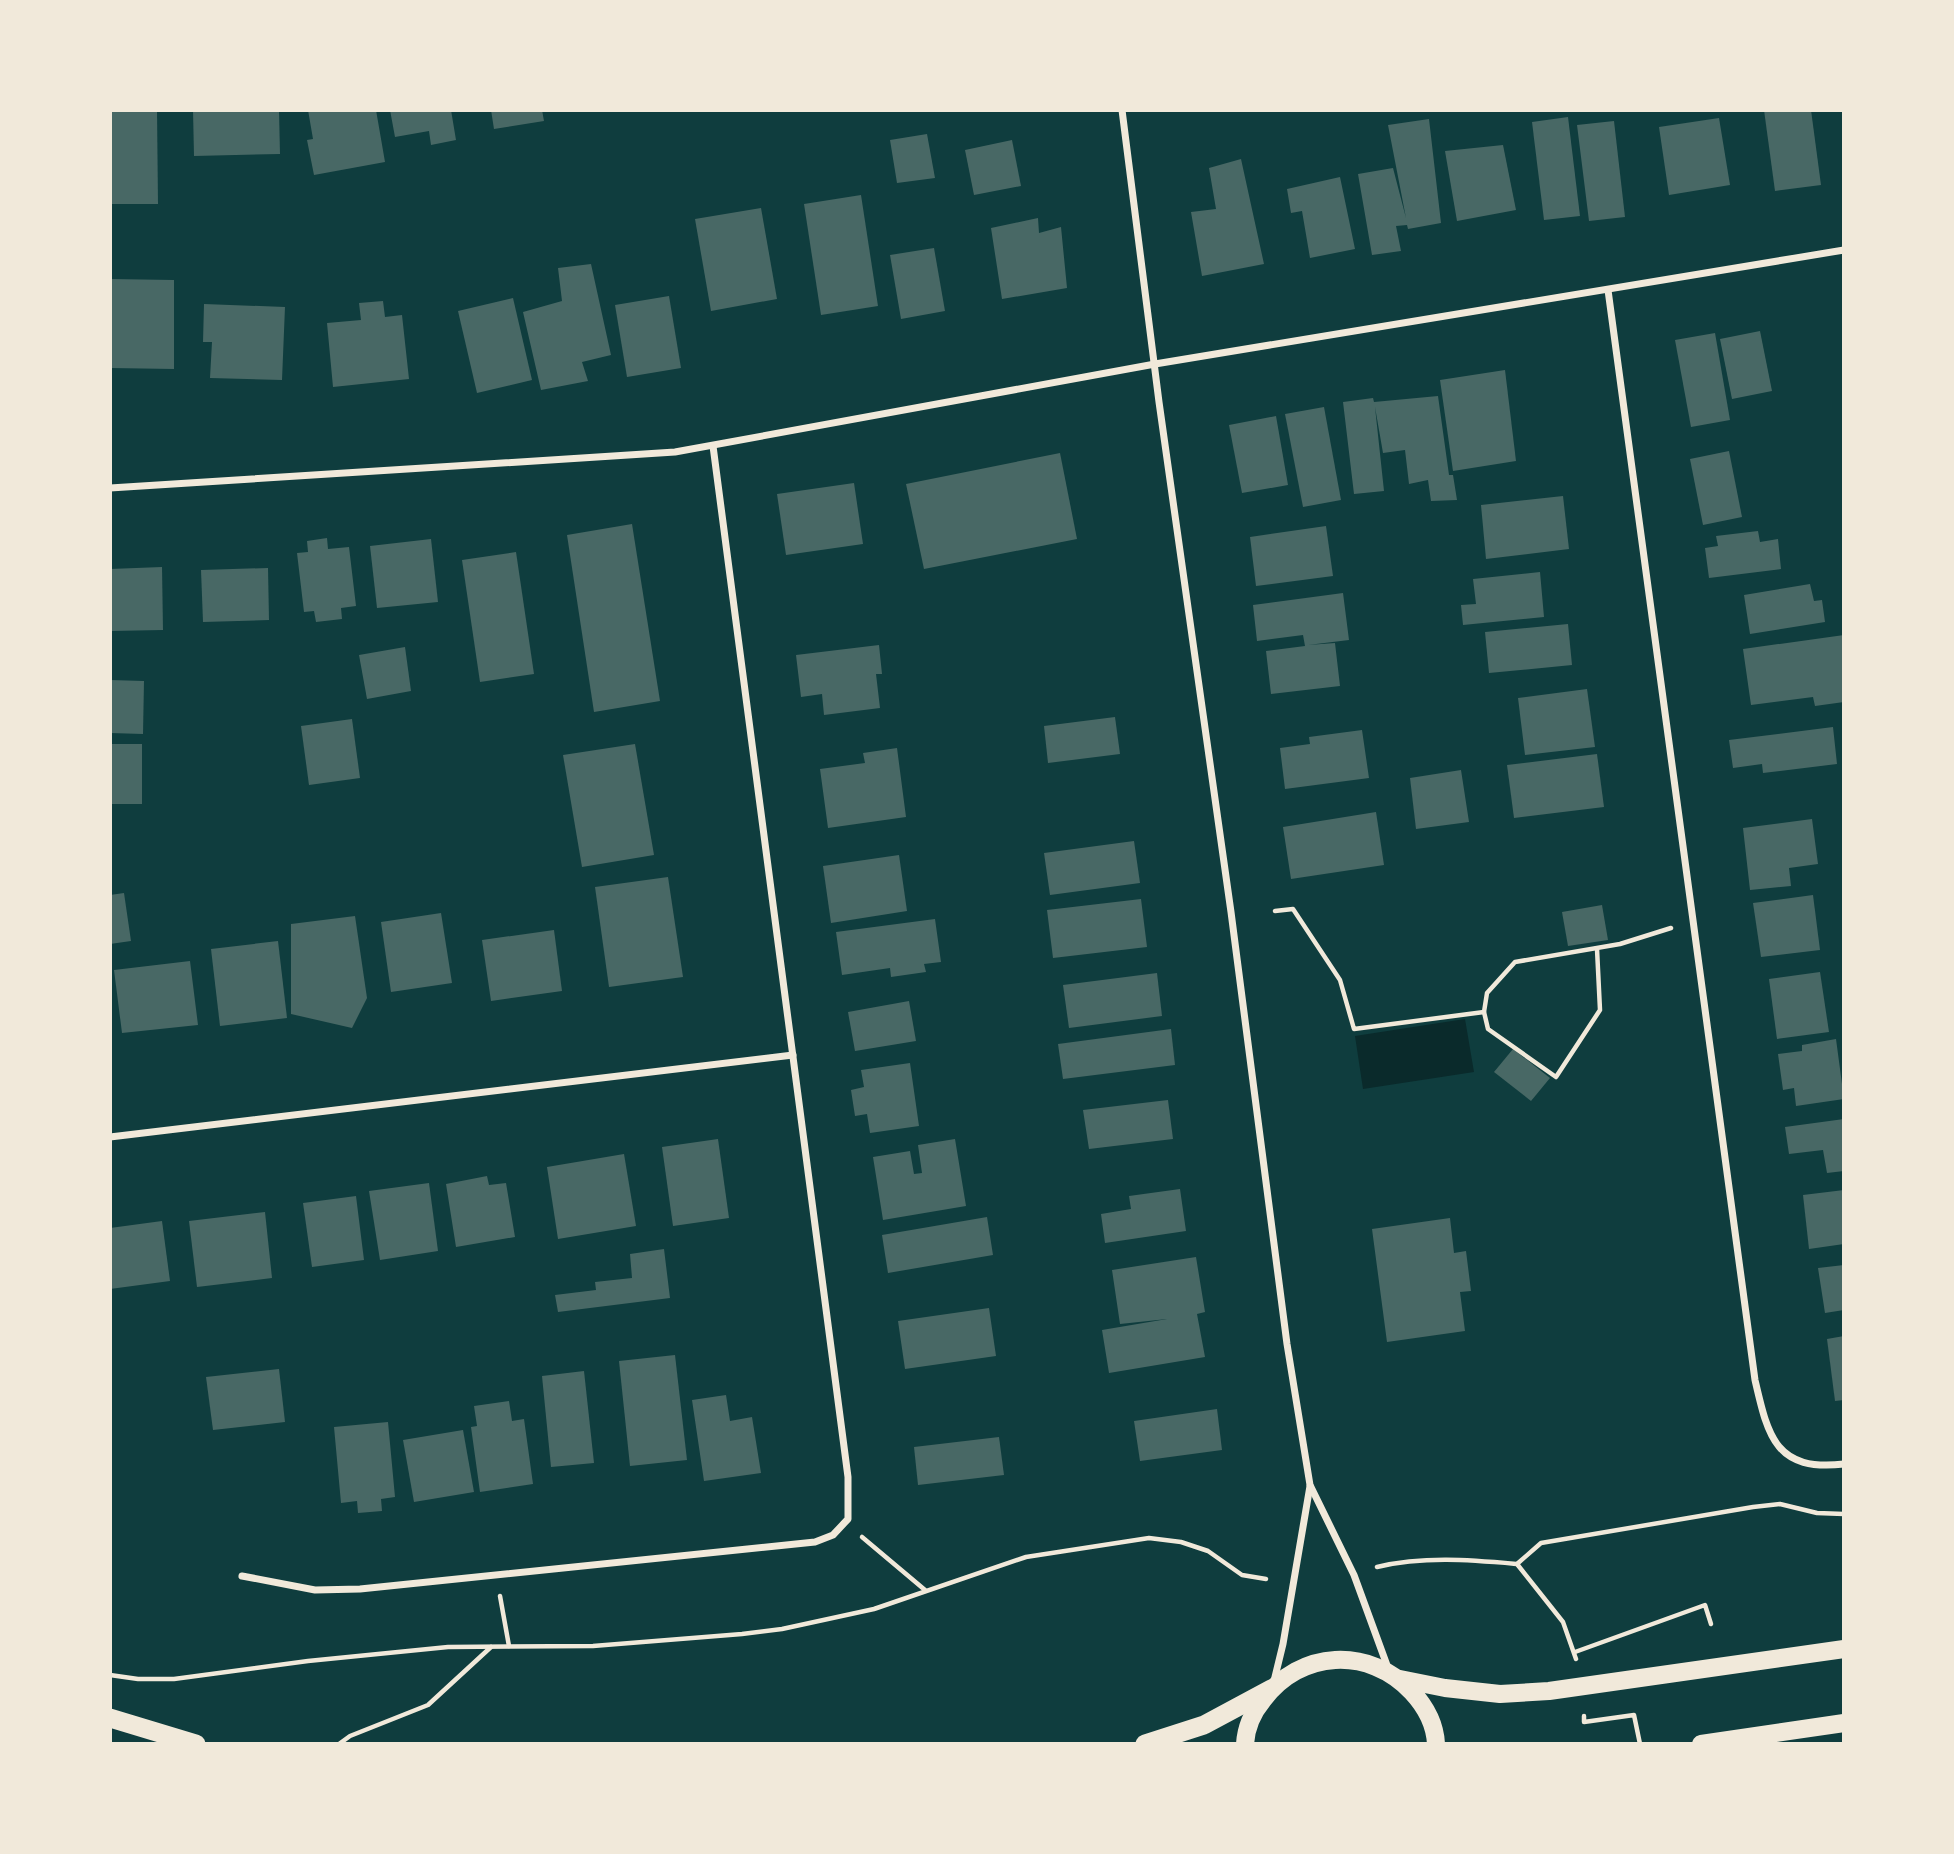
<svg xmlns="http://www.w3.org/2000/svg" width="1954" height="1854" viewBox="0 0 1954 1854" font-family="'PT Sans',sans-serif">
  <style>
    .water { fill: #0a2a2b }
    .building { fill: #486865 }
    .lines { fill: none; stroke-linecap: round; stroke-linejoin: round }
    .path { stroke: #f1e9da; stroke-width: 4.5 }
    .minor { stroke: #f1e9da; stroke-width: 7 }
    .primary { stroke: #f1e9da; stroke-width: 18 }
    .trunk { stroke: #f1e9da; stroke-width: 19 }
  </style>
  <rect width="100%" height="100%" fill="#0f3d3e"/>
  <!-- water -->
  <path class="water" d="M 1465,1019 L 1474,1072 L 1363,1089 L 1355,1036 Z"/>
  <!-- building -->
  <g class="building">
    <path d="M 110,110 L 157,110 L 158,204 L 110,204 Z"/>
    <path d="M 193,110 L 279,110 L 280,154 L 194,156 Z"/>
    <path d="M 308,110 L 376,110 L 385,162 L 314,175 L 307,140 L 313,139 Z"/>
    <path d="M 390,110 L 451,110 L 456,140 L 431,145 L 429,131 L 395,137 Z"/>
    <path d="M 491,110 L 542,110 L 544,121 L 494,129 Z"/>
    <path d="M 1764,110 L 1811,110 L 1821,185 L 1775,191 Z"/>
    <path d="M 1568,117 L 1580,216 L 1544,220 L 1532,122 Z"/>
    <path d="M 1719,118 L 1730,185 L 1669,195 L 1659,127 Z"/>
    <path d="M 1429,119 L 1441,223 L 1408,229 L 1407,225 L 1396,226 L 1401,251 L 1372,255 L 1358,174 L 1393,168 L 1406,218 L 1388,125 Z"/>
    <path d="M 1614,121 L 1625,217 L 1589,221 L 1577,125 Z"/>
    <path d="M 927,134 L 935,178 L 897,183 L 890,140 Z"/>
    <path d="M 1012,140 L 1021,186 L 974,195 L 965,150 Z"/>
    <path d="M 1503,145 L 1516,210 L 1457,221 L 1445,151 Z"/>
    <path d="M 1241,159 L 1264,264 L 1202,276 L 1191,212 L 1216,209 L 1209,168 Z"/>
    <path d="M 1340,177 L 1355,249 L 1310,258 L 1302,211 L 1291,213 L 1287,189 Z"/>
    <path d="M 861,195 L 878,306 L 821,315 L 804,204 Z"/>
    <path d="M 761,208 L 777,299 L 711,311 L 695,219 Z"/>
    <path d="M 1038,218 L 1039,233 L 1061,227 L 1067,288 L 1002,299 L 991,228 Z"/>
    <path d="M 934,248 L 945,311 L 901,319 L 890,255 Z"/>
    <path d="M 591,264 L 611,355 L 582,362 L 588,381 L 541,390 L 523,312 L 562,301 L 558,268 Z"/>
    <path d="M 110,279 L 174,280 L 174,369 L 110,368 Z"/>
    <path d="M 669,296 L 681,368 L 627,377 L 615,305 Z"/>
    <path d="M 513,298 L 532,380 L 477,393 L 458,311 Z"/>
    <path d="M 383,301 L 385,317 L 402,315 L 409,379 L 333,387 L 327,323 L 361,320 L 359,303 Z"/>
    <path d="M 204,304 L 285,307 L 282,380 L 210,378 L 212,342 L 203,342 Z"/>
    <path d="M 1760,331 L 1772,391 L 1732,399 L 1720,339 Z"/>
    <path d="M 1715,333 L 1730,420 L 1691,427 L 1675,340 Z"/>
    <path d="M 1505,370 L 1516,461 L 1453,471 L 1440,380 Z"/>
    <path d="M 1438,396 L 1449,475 L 1453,475 L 1457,500 L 1431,501 L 1428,480 L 1409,484 L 1405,450 L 1383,453 L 1375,407 L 1384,491 L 1354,494 L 1343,402 L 1373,398 L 1374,402 Z"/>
    <path d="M 1324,407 L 1341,500 L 1303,507 L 1285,414 Z"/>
    <path d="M 1276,416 L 1288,485 L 1242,493 L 1229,425 Z"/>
    <path d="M 1729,451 L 1742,517 L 1703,525 L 1690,459 Z"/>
    <path d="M 1060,453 L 1077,539 L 924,569 L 906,484 Z"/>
    <path d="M 854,483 L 863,544 L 786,555 L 777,494 Z"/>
    <path d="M 1563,496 L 1569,549 L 1486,559 L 1481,505 Z"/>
    <path d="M 632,524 L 660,701 L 594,712 L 567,535 Z"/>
    <path d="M 1326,526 L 1333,576 L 1256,586 L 1250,537 Z"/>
    <path d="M 1758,531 L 1760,542 L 1778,539 L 1781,569 L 1709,578 L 1705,548 L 1718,546 L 1716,536 Z"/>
    <path d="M 327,538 L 328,549 L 349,547 L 356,606 L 341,608 L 342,619 L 316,622 L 314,611 L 304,612 L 297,553 L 308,552 L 307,541 Z"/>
    <path d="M 431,539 L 438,602 L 377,608 L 370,546 Z"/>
    <path d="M 516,552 L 534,674 L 480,682 L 462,560 Z"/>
    <path d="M 162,567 L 163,630 L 110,631 L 110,569 Z"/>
    <path d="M 268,568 L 269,620 L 203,622 L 201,570 Z"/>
    <path d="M 1540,572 L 1544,617 L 1463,625 L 1461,605 L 1476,604 L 1473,579 Z"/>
    <path d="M 1810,584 L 1814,601 L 1822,600 L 1825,622 L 1750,634 L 1744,595 Z"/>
    <path d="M 1343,593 L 1349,640 L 1308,645 L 1335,643 L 1340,686 L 1271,694 L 1266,651 L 1305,646 L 1303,635 L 1257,641 L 1253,605 Z"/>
    <path d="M 1568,624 L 1572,665 L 1489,673 L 1485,632 Z"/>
    <path d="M 1844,635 L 1844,702 L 1815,706 L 1813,697 L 1751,705 L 1743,649 Z"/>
    <path d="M 879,645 L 882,674 L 876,674 L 880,708 L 824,715 L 822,694 L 801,697 L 796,655 Z"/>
    <path d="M 405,647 L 411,691 L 367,699 L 359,655 Z"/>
    <path d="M 110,680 L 144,681 L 143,734 L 110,733 Z"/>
    <path d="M 1587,689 L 1595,747 L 1525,755 L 1518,698 Z"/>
    <path d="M 1115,717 L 1120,754 L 1048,763 L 1044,726 Z"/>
    <path d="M 352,719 L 360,778 L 309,785 L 301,726 Z"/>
    <path d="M 1833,727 L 1837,764 L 1763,773 L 1762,764 L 1733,768 L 1729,740 Z"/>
    <path d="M 1362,730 L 1369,778 L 1285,789 L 1280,748 L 1310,744 L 1309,737 Z"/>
    <rect x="110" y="744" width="32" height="60"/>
    <path d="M 635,744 L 654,855 L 582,867 L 563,755 Z"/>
    <path d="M 897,748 L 906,817 L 828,828 L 820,769 L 865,763 L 863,753 Z"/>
    <path d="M 1597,754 L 1604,807 L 1514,818 L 1507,765 Z"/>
    <path d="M 1461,770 L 1469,822 L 1416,829 L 1410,778 Z"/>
    <path d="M 1376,812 L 1384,865 L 1291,879 L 1283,827 Z"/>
    <path d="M 1812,819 L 1818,864 L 1789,868 L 1791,886 L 1750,890 L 1743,828 Z"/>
    <path d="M 1134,841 L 1140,883 L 1050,895 L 1044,853 Z"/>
    <path d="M 899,855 L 907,911 L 831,923 L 823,866 Z"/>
    <path d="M 668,877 L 683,977 L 609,987 L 595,887 Z"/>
    <path d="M 124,893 L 131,941 L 110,944 L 110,895 Z"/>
    <path d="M 1813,895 L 1820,950 L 1761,957 L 1753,903 Z"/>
    <path d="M 1141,899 L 1147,947 L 1053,958 L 1047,910 Z"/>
    <path d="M 1602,905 L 1608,940 L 1568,946 L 1562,912 Z"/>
    <path d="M 441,913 L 452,983 L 391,992 L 381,922 Z"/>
    <path d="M 355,916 L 367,998 L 352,1028 L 291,1014 L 291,924 Z"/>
    <path d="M 935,919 L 941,962 L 924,964 L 926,972 L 891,977 L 890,968 L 842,975 L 836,932 Z"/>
    <path d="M 554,930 L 562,991 L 491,1001 L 482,940 Z"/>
    <path d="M 278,941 L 287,1018 L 220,1026 L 211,949 Z"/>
    <path d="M 190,961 L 198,1025 L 122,1033 L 114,970 Z"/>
    <path d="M 1820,972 L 1829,1032 L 1777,1039 L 1769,979 Z"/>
    <path d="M 1157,973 L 1162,1016 L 1069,1028 L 1063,985 Z"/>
    <path d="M 909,1001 L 916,1041 L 855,1051 L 848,1012 Z"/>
    <path d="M 1171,1029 L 1175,1065 L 1063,1079 L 1058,1044 Z"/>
    <path d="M 1836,1039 L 1844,1099 L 1796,1106 L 1794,1088 L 1783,1090 L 1778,1054 L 1802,1051 L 1802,1045 Z"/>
    <path d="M 1513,1049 L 1550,1078 L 1531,1101 L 1494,1072 Z"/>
    <path d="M 910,1063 L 919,1126 L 870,1133 L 867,1114 L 855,1116 L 851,1090 L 864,1087 L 861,1070 Z"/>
    <path d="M 1168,1100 L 1173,1139 L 1089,1149 L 1083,1110 Z"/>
    <path d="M 1844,1119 L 1844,1171 L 1827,1173 L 1823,1150 L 1789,1154 L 1785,1127 Z"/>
    <path d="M 718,1139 L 729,1218 L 673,1226 L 662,1147 Z"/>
    <path d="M 955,1139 L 966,1206 L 883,1220 L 873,1157 L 910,1151 L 914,1174 L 922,1173 L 918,1145 Z"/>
    <path d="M 624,1154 L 636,1226 L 558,1239 L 547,1167 Z"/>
    <path d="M 487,1176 L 489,1185 L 506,1183 L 515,1237 L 456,1247 L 446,1184 Z"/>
    <path d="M 429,1183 L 438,1251 L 380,1260 L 369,1191 Z"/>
    <path d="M 1180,1189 L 1186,1231 L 1105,1243 L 1101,1214 L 1131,1209 L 1129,1196 Z"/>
    <path d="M 1844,1190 L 1844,1244 L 1809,1249 L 1803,1195 Z"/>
    <path d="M 356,1196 L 364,1260 L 312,1267 L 303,1203 Z"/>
    <path d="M 265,1212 L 272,1278 L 197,1287 L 189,1221 Z"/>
    <path d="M 987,1217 L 993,1255 L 888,1273 L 882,1235 Z"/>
    <path d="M 1450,1218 L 1454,1253 L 1466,1251 L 1471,1291 L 1460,1292 L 1465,1331 L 1387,1342 L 1372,1229 Z"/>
    <path d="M 162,1221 L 170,1281 L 110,1289 L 110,1228 Z"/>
    <path d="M 664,1249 L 670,1298 L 558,1312 L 555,1295 L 596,1290 L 595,1282 L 632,1278 L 630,1254 Z"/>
    <path d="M 1196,1257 L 1205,1312 L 1197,1314 L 1205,1357 L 1109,1373 L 1102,1330 L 1167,1319 L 1120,1324 L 1112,1270 Z"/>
    <path d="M 1844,1265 L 1844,1310 L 1825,1313 L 1818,1268 Z"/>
    <path d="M 989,1308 L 996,1356 L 905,1369 L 898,1321 Z"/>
    <path d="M 1844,1336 L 1844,1400 L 1835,1401 L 1827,1339 Z"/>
    <path d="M 675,1355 L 687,1460 L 630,1466 L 619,1361 Z"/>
    <path d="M 279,1369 L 285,1422 L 213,1430 L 206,1377 Z"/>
    <path d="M 584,1371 L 594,1463 L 551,1467 L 542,1376 Z"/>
    <path d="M 726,1395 L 730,1421 L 752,1417 L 761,1473 L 704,1481 L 692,1400 Z"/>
    <path d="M 509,1401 L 512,1421 L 524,1419 L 533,1484 L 480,1492 L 471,1427 L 477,1426 L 474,1406 Z"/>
    <path d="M 1217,1409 L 1222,1450 L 1140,1461 L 1134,1421 Z"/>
    <path d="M 388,1422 L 395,1497 L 381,1499 L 382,1511 L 358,1513 L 357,1501 L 341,1503 L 334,1427 Z"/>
    <path d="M 463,1430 L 474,1492 L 414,1502 L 403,1440 Z"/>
    <path d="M 999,1437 L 1004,1475 L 918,1485 L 914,1447 Z"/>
  </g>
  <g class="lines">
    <!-- path -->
    <g class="path">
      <path d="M 1275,911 L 1293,909 L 1340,980 L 1354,1029 L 1484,1012 L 1487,993 L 1515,962 L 1620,944 L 1671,928"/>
      <path d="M 1484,1012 L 1488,1029 L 1556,1077 L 1600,1010 L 1597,949"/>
      <path d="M 862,1537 L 925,1590"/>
      <path d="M 1517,1564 L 1541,1543 L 1753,1507 L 1780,1504 L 1817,1513 L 1844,1514"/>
      <path d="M 1377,1567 C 1424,1556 1470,1560 1517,1564 L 1563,1622 L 1576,1659"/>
      <path d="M 500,1596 L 509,1646"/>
      <path d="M 1575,1652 L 1705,1605 L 1711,1624"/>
      <path d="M 110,1675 L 138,1679 L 174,1679 L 308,1661 L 448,1647 L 593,1646 L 742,1634 L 782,1629 L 874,1609 L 1026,1557 L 1149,1538 L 1181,1542 L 1208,1551 L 1242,1575 L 1266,1579"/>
      <path d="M 1584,1716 L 1584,1722 L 1634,1715 L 1640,1744"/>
      <path d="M 339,1744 L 350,1736 L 428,1705 L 491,1647"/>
    </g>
    <!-- minor -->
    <g class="minor">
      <path d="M 1122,110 L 1159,402 L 1231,912 L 1287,1344 L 1310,1485 L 1354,1575 L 1388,1668"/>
      <path d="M 1608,290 L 1755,1380 C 1768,1436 1775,1472 1844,1464"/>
      <path d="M 110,488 L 675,452 L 1155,364 L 1844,250"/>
      <path d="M 110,1137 L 793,1055"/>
      <path d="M 242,1576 L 315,1590 L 360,1589 L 815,1542 L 833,1535 L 848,1519 L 848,1477 L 713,446"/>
      <path d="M 1274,1681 L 1283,1644 L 1310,1486"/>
    </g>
    <!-- primary -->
    <g class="primary">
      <path d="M 1400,1679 L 1445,1688 L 1500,1694 L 1549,1691 L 1844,1649"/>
      <path d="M 1245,1744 C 1246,1728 1253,1712 1263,1700 C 1300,1650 1369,1646 1412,1692 C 1425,1706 1435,1724 1436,1744"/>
      <path d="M 1701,1744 L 1844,1723"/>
    </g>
    <!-- trunk -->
    <g class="trunk">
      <path d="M 110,1718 L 196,1744"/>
      <path d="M 1145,1744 L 1204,1725 L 1271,1689"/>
    </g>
  </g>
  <!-- border -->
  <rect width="1954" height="1854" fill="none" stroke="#f1e9da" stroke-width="224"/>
</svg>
